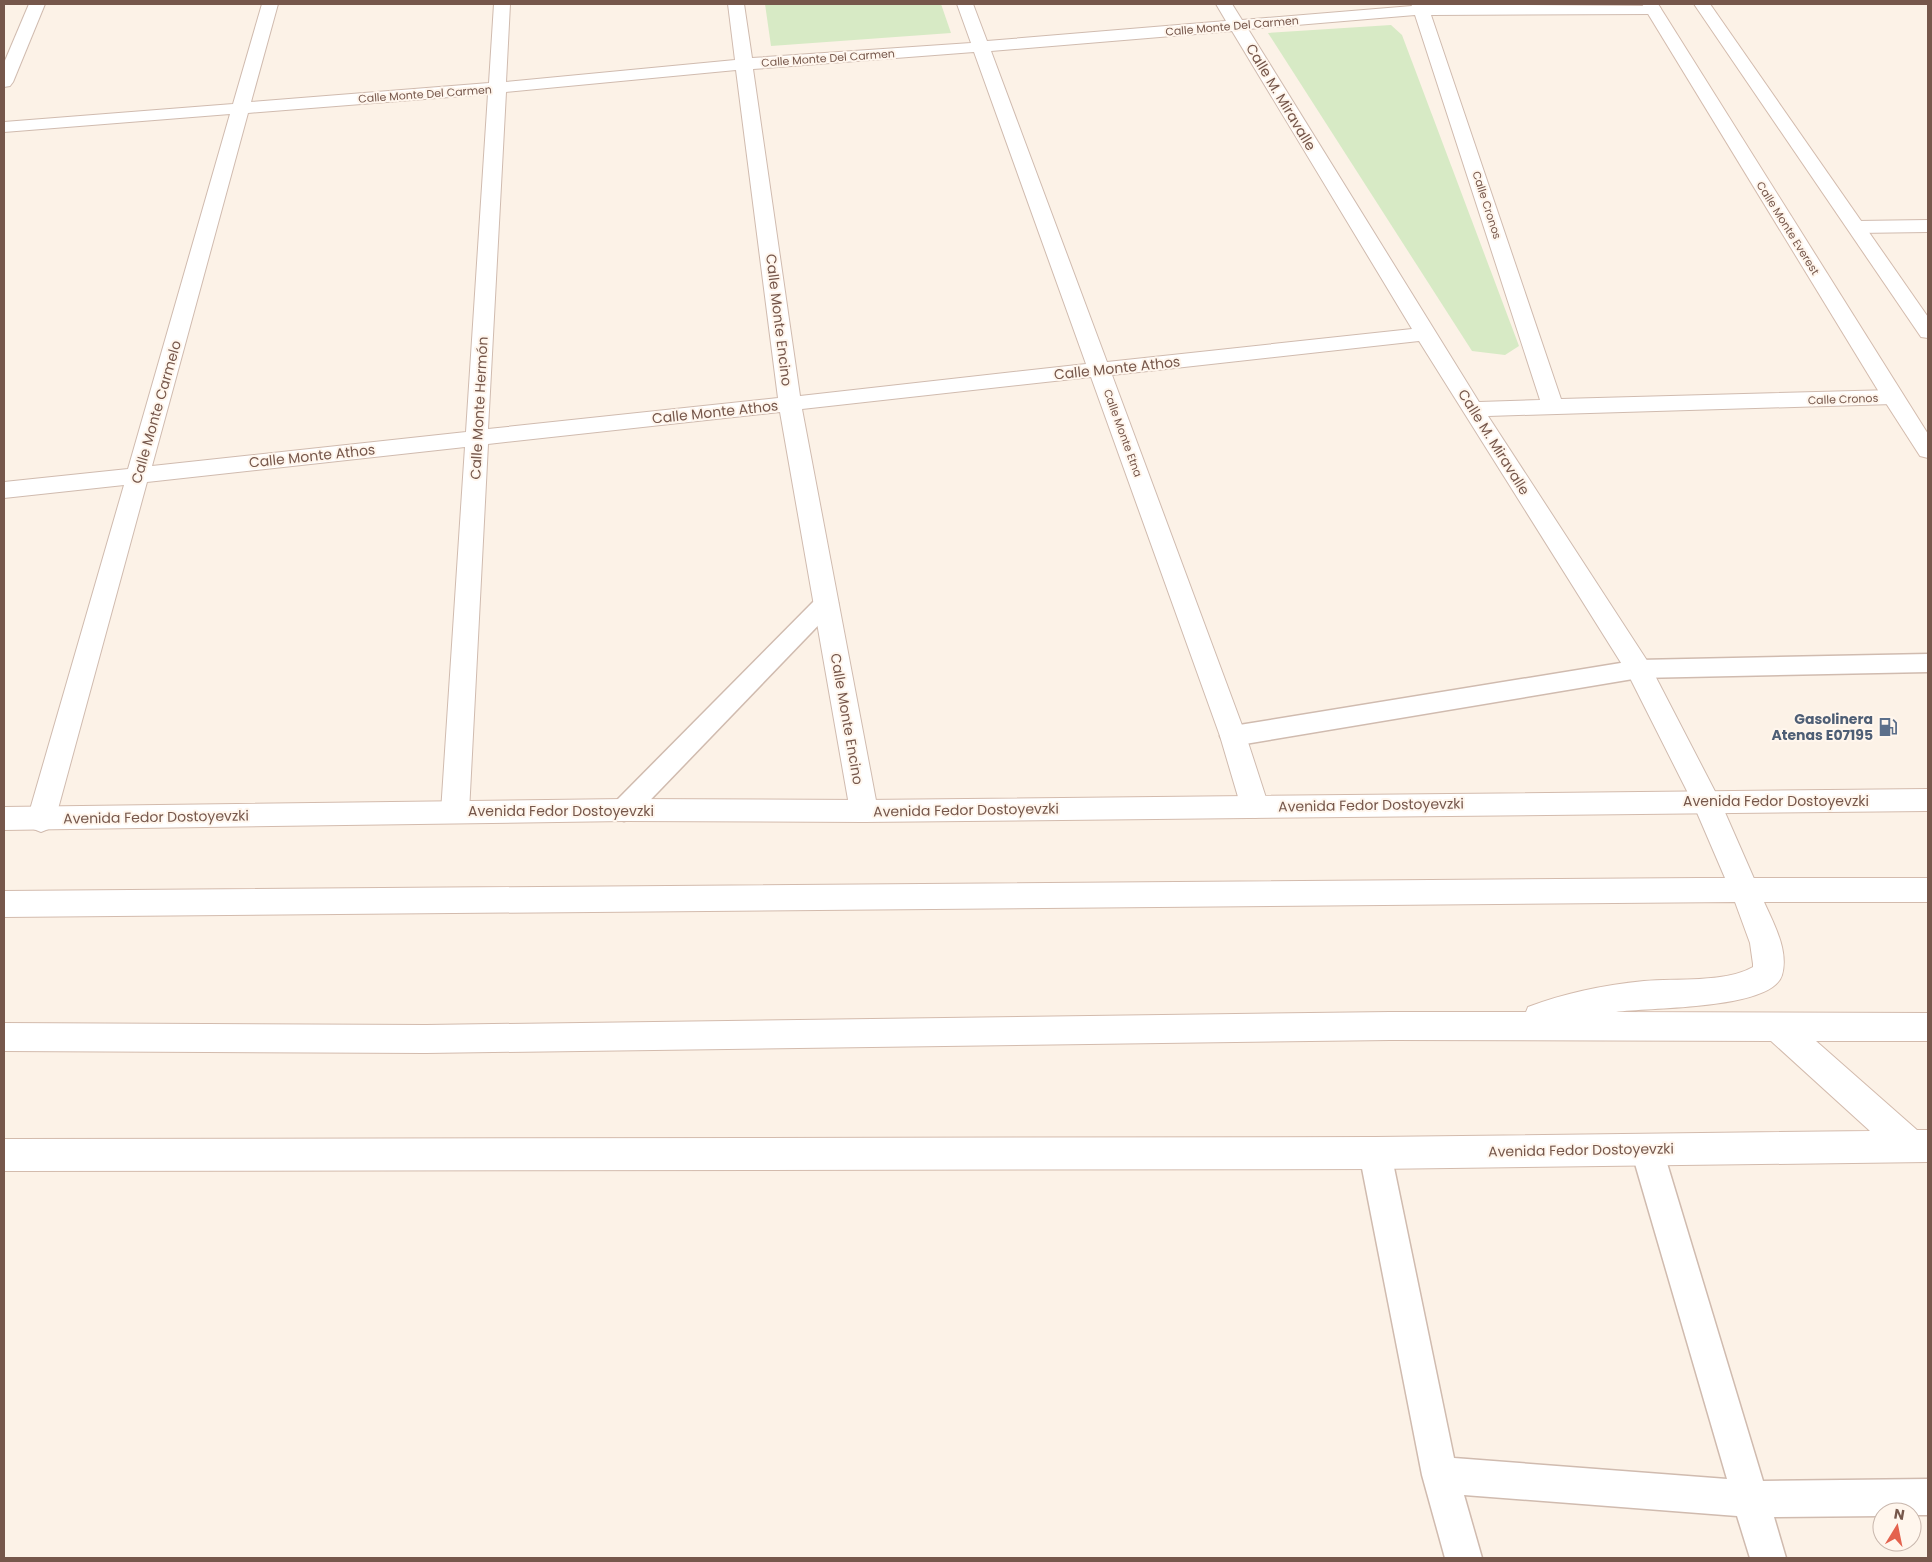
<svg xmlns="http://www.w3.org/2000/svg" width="1932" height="1562" viewBox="0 0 1932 1562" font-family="Poppins,sans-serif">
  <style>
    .green { fill: #d7eac5 }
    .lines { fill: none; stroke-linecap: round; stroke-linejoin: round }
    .lane-casing { stroke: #d0bbaf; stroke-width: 3 }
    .street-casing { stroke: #d0bbaf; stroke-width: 2 }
    .secondary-casing { stroke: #d3bbad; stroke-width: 2 }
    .lane { fill: #fff; fill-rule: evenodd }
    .street { fill: #fff; fill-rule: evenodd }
    .secondary { fill: #fff; fill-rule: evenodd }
    .labels { text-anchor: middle; stroke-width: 4; stroke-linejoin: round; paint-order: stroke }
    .far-street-label { font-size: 11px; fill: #76574b; stroke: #fff6ed }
    .street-label { font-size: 14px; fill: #76574b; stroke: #fff6ed }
    .service-label { font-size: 14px; font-weight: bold; fill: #4e5e75; stroke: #fff6ed; text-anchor: end }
  </style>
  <rect width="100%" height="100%" fill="#fcf2e7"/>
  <!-- green -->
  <g class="green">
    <path d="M 765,4 L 941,4 L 951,33 L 771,46 Z"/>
    <path d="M 1391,25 L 1402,35 L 1519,346 L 1505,355 L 1472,351 L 1268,33 Z"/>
  </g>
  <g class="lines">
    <!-- lane casing -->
    <g class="lane-casing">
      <g id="lane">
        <path d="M 826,594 L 834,597 L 838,603 L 834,609 L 633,818 L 624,821 L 615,818 L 611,810 L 615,802 L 818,597 Z"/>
        <path d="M 1928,654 L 1928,672 L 1639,678 L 1233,746 L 1224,743 L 1220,736 L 1224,729 L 1233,726 L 1639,660 Z"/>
        <path d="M 1647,1135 L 1658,1139 L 1663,1150 L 1763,1481 L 1928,1479 L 1928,1515 L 1912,1515 L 1912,1512 L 1882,1512 L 1882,1516 L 1774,1517 L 1786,1558 L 1750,1558 L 1737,1516 L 1464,1495 L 1482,1558 L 1445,1558 L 1422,1475 L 1359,1153 L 1364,1142 L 1375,1138 L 1386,1142 L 1391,1153 L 1454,1458 L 1727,1479 L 1631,1150 L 1636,1139 Z"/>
      </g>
    </g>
    <!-- street casing -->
    <g class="street-casing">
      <g id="street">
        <path d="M 29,4 L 45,4 L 13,82 L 10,86 L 4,87 L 4,63 Z"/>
        <path d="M 262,4 L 278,4 L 251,102 L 489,83 L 494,4 L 510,4 L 506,82 L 735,60 L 728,4 L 744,4 L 752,58 L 971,43 L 957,4 L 973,4 L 987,41 L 1226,21 L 1216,4 L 1232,4 L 1242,20 L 1412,6 L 1411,4 L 1659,6 L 1661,9 L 1659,12 L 1653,14 L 1431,15 L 1561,399 L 1893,390 L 1901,392 L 1904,397 L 1901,402 L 1893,404 L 1488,416 L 1648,662 L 1720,801 L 1759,890 L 1754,899 L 1744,902 L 1734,899 L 1692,801 L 1628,674 L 1419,341 L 1112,375 L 1246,736 L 1269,807 L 1265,815 L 1255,818 L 1245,815 L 1241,807 L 1220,736 L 1091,377 L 802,409 L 878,811 L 874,819 L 864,822 L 854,819 L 850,811 L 780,412 L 488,444 L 469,812 L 465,820 L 455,823 L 445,820 L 441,812 L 465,447 L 147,482 L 55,820 L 51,828 L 41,832 L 31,828 L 27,820 L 124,485 L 4,498 L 4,482 L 128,469 L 230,114 L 4,132 L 4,122 L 233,104 ZM 1415,15 L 1540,400 L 1479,402 L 1248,29 ZM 1232,31 L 1412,329 L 1107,362 L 991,51 ZM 974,52 L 1086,364 L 800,396 L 753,69 ZM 736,70 L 778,398 L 488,429 L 506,92 ZM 488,94 L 466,432 L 152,466 L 248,113 Z"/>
        <path d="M 1928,220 L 1928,232 L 1857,233 L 1850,231 L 1847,227 L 1850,223 L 1857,221 Z"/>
      </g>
    </g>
    <!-- secondary casing -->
    <g class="secondary-casing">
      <g id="secondary">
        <path d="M 1642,4 L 1658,4 L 1928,434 L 1928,458 L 1920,456 L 1882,397 Z"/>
        <path d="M 1694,4 L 1710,4 L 1928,317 L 1928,338 L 1921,337 Z"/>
        <path d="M 1928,789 L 1928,811 L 864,822 L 624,821 L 4,830 L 4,807 L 624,799 L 864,800 Z"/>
        <path d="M 1699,878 L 1928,878 L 1928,902 L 1764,902 C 1774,924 1789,951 1782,975 C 1772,1010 1649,1007 1616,1012 L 1928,1013 L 1928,1041 L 1816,1041 L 1917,1130 L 1928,1130 L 1928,1162 L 1375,1169 L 4,1171 L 4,1139 L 1375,1137 L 1870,1131 L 1771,1041 L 1390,1040 L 426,1053 L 4,1051 L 4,1023 L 426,1025 L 1390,1012 L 1526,1012 L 1528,1007 C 1565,993 1604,985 1644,981 C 1676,978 1725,983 1753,967 L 1753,964 L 1750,943 L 1735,902 L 4,917 L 4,891 Z"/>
      </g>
    </g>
    <!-- lane -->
    <use href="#lane" class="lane"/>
    <!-- street -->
    <use href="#street" class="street"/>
    <!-- secondary -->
    <use href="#secondary" class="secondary"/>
  </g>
  <!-- icons -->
  <defs>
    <g id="fuel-bare" transform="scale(1.5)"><path d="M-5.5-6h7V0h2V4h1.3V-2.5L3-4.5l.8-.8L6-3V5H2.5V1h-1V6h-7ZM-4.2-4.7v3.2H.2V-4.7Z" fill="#5c6f8a" stroke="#fff6ed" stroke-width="2.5" paint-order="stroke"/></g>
  </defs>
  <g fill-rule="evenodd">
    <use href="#fuel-bare" x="1888" y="727"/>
  </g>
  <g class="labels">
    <!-- far-street labels -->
    <g class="far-street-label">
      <text transform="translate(1232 26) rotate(-5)" y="4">Calle Monte Del Carmen</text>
      <text transform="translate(828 58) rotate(-4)" y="4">Calle Monte Del Carmen</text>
      <text transform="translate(425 94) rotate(-4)" y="4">Calle Monte Del Carmen</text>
      <text transform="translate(1487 205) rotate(72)" y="4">Calle Cronos</text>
      <text transform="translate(1788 228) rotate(58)" y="4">Calle Monte Everest</text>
      <text transform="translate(1843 399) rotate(-2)" y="4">Calle Cronos</text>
      <text transform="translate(1123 433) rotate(70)" y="4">Calle Monte Etna</text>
    </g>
    <!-- street labels -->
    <g class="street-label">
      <text transform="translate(1281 97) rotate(59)" y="5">Calle M. Miravalle</text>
      <text transform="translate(779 320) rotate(83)" y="5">Calle Monte Encino</text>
      <text transform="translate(1117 368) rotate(-6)" y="5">Calle Monte Athos</text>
      <text transform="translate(479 408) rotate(-87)" y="5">Calle Monte Hermón</text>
      <text transform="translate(156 412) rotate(-74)" y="5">Calle Monte Carmelo</text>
      <text transform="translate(715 412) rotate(-6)" y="5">Calle Monte Athos</text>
      <text transform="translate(1494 442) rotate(58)" y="5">Calle M. Miravalle</text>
      <text transform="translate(312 456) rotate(-6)" y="5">Calle Monte Athos</text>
      <text transform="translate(847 719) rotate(80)" y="5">Calle Monte Encino</text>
      <text x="1776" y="806">Avenida Fedor Dostoyevzki</text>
      <text transform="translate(1371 805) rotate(-1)" y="5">Avenida Fedor Dostoyevzki</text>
      <text transform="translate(966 810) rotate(-1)" y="5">Avenida Fedor Dostoyevzki</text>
      <text x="561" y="816">Avenida Fedor Dostoyevzki</text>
      <text transform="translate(156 817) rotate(-1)" y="5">Avenida Fedor Dostoyevzki</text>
      <text transform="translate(1581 1150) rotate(-1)" y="5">Avenida Fedor Dostoyevzki</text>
    </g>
    <!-- service labels -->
    <g class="service-label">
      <text x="1873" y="724">Gasolinera<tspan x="1873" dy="16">Atenas E07195</tspan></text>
    </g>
  </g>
  <!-- border -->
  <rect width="1932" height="1562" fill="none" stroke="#76574b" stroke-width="10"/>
  <!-- north arrow -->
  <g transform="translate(1897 1527) rotate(10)"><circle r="24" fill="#fff6ed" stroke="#c8b6ac"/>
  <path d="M0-4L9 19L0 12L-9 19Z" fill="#e4624e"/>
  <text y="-8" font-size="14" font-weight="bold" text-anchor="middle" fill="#76574b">N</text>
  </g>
</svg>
